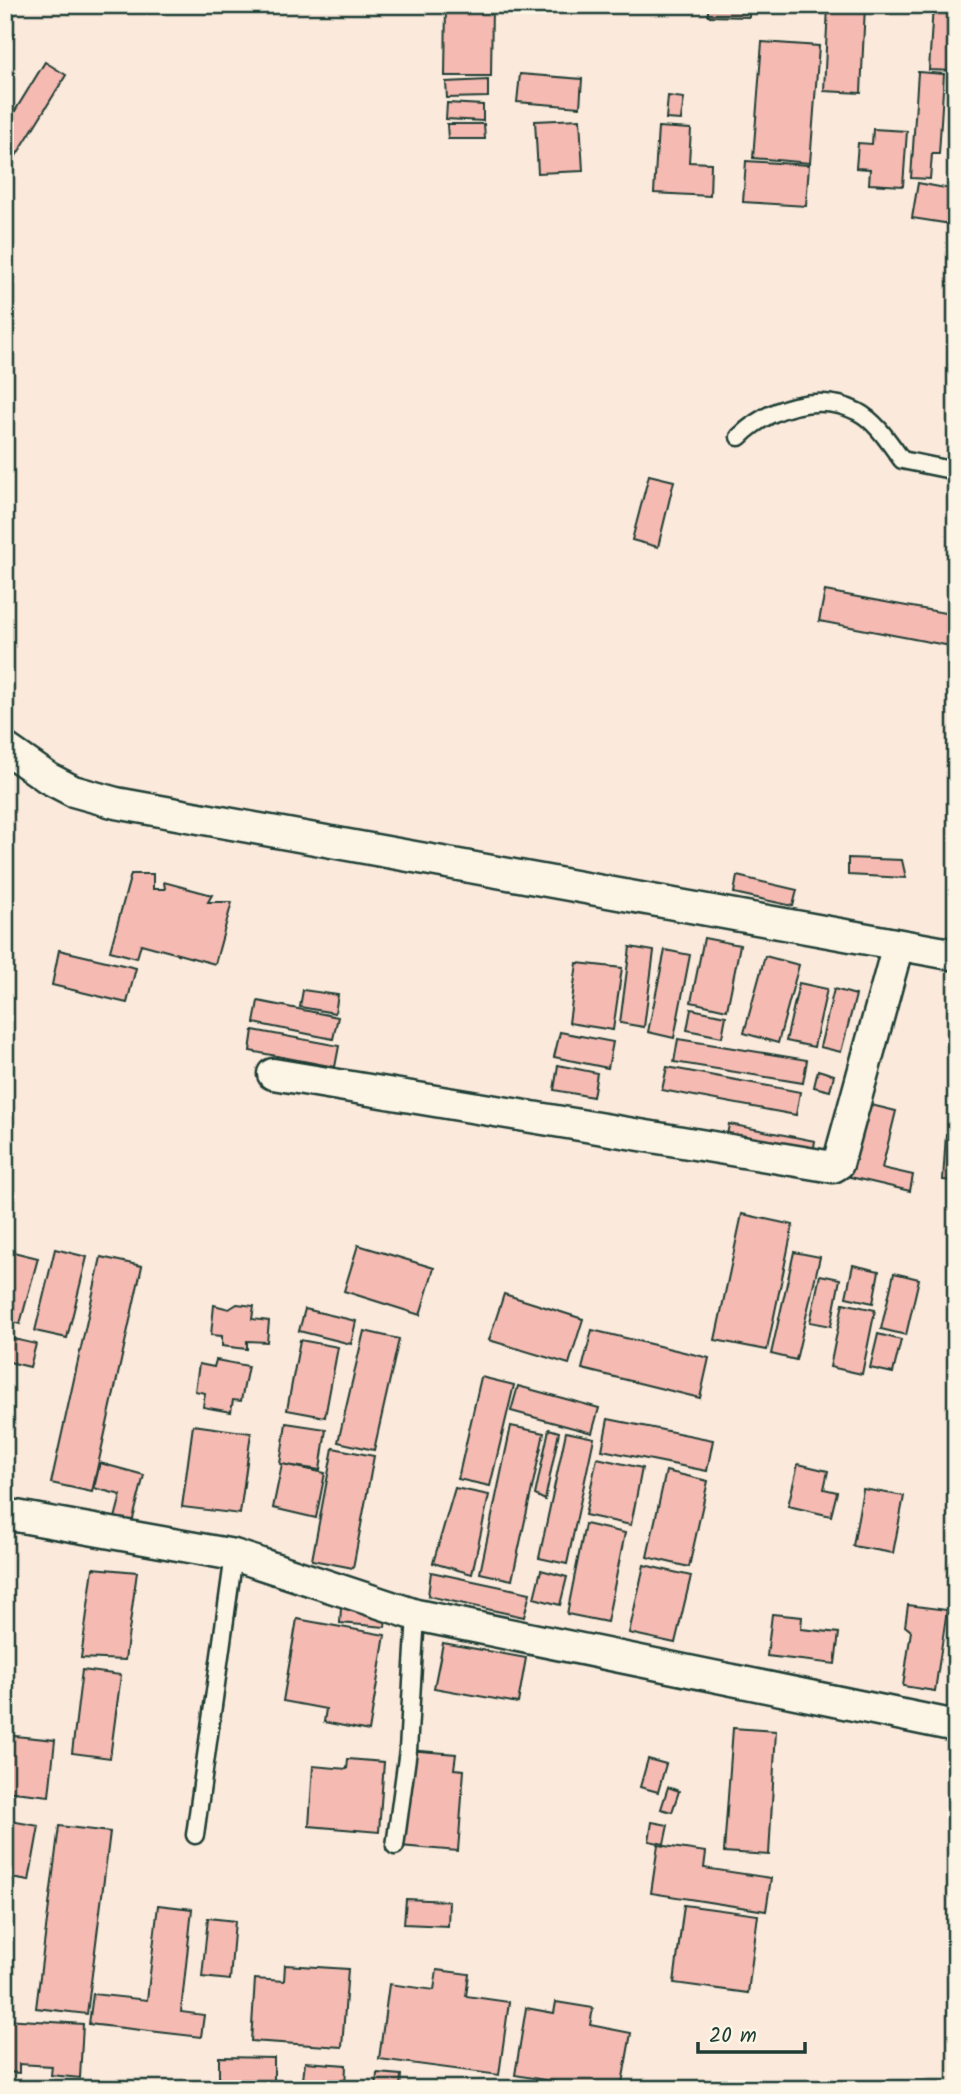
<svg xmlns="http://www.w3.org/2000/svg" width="961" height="2094" viewBox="0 0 961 2094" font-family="Kalam,sans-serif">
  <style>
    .building { fill: #f5bab1; stroke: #1f3d34; stroke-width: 2 }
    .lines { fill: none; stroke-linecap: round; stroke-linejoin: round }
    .service-casing { stroke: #1f3d34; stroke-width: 21 }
    .minor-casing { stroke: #1f3d34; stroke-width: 35 }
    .service { stroke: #fcf5e5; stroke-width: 16 }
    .minor { stroke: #fcf5e5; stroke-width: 30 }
  </style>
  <rect width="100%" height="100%" fill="#fbe9db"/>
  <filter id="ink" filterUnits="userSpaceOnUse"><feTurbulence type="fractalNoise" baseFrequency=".0143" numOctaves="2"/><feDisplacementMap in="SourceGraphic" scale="14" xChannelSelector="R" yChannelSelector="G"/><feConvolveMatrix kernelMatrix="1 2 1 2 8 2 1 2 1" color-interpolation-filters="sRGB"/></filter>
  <g filter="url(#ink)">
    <!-- building -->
    <g class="building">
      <path d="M 446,5 L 492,5 L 491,76 L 445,76 Z"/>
      <path d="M 533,5 L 579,5 L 579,12 L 533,13 Z"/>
      <path d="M 708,5 L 749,5 L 749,17 L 708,16 Z"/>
      <path d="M 828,5 L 865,5 L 861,93 L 824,91 Z"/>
      <path d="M 933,5 L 956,5 L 956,71 L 929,70 Z"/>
      <path d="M 762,42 L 819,46 L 810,163 L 753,158 Z"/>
      <path d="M 45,62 L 66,75 L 11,164 L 5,161 L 5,109 L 13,114 Z"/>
      <path d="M 918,72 L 944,74 L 939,154 L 932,154 L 930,179 L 911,178 Z"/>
      <path d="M 520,74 L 582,79 L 580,107 L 517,102 Z"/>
      <path d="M 488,80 L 488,97 L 447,98 L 446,82 Z"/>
      <path d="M 668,96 L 684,98 L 681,120 L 666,119 Z"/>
      <path d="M 447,103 L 483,105 L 483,121 L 446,119 Z"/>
      <path d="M 580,119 L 583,171 L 538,173 L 535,121 Z"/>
      <path d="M 447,124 L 484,124 L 485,139 L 448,139 Z"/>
      <path d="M 658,127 L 691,129 L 689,162 L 711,163 L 710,196 L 654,193 Z"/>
      <path d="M 873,129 L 907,131 L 903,186 L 869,184 L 870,169 L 856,168 L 858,143 L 872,144 Z"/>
      <path d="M 746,161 L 809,165 L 806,206 L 743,202 Z"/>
      <path d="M 918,183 L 956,190 L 951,224 L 912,218 Z"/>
      <path d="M 649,475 L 674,481 L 658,547 L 632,540 Z"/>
      <path d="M 825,591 L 956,615 L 956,647 L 819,621 Z"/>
      <path d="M 848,858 L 902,860 L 906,878 L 848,875 Z"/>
      <path d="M 131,874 L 153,874 L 153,889 L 165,889 L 164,882 L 212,895 L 208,902 L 232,902 L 215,964 L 141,944 L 137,958 L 110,951 Z"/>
      <path d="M 737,876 L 797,890 L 793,906 L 734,893 Z"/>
      <path d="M 704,938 L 740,945 L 727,1010 L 691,1002 Z"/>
      <path d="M 630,947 L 654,951 L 644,1027 L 620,1023 Z"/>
      <path d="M 59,950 L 136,968 L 127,1003 L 52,985 Z"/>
      <path d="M 665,950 L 690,955 L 674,1038 L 648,1032 Z"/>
      <path d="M 765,956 L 799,965 L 778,1043 L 744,1033 Z"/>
      <path d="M 577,963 L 622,968 L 613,1030 L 569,1023 Z"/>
      <path d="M 799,983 L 827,989 L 814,1047 L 786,1041 Z"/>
      <path d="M 834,989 L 856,995 L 841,1052 L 820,1047 Z"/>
      <path d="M 303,990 L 338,995 L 335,1013 L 300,1007 Z"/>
      <path d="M 258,1001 L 338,1017 L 333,1039 L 254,1023 Z"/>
      <path d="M 691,1009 L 726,1016 L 722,1037 L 687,1030 Z"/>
      <path d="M 253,1030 L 339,1046 L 335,1067 L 250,1051 Z"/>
      <path d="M 560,1032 L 613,1042 L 608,1068 L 554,1057 Z"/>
      <path d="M 678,1039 L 807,1060 L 803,1083 L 674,1062 Z"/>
      <path d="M 558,1065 L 597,1073 L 593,1097 L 554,1090 Z"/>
      <path d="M 667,1067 L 800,1092 L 796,1115 L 662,1090 Z"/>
      <path d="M 818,1070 L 834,1075 L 830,1091 L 814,1087 Z"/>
      <path d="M 867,1104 L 896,1111 L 882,1168 L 913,1175 L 910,1191 L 850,1177 Z"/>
      <path d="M 729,1124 L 815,1141 L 812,1158 L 726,1141 Z"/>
      <path d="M 946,1134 L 956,1135 L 956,1181 L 943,1180 Z"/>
      <path d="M 742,1214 L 793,1225 L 767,1350 L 715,1340 Z"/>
      <path d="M 358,1245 L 434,1268 L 420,1315 L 344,1291 Z"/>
      <path d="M 55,1249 L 87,1257 L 67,1338 L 35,1331 Z"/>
      <path d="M 5,1250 L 38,1258 L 20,1324 L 5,1320 Z"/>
      <path d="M 794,1252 L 820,1257 L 796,1360 L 771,1354 Z"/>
      <path d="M 101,1257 L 142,1266 L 92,1492 L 51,1483 Z"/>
      <path d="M 853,1265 L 879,1271 L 873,1303 L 846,1297 Z"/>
      <path d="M 894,1273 L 919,1279 L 906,1335 L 881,1329 Z"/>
      <path d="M 820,1275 L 840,1279 L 831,1326 L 810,1322 Z"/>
      <path d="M 504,1294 L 583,1319 L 569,1364 L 489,1340 Z"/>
      <path d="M 843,1303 L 875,1310 L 862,1374 L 830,1367 Z"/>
      <path d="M 237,1304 L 254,1306 L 252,1319 L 269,1321 L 267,1342 L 247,1341 L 247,1349 L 222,1346 L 222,1336 L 211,1335 L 214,1305 L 229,1309 Z"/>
      <path d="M 305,1309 L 356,1321 L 351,1344 L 299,1331 Z"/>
      <path d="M 592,1330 L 709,1358 L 700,1398 L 582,1369 Z"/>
      <path d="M 364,1331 L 399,1339 L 374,1450 L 338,1442 Z"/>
      <path d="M 878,1334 L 901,1340 L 893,1373 L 870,1368 Z"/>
      <path d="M 5,1337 L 36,1344 L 30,1367 L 5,1361 Z"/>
      <path d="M 300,1340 L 338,1347 L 325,1417 L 287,1410 Z"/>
      <path d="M 216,1360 L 248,1366 L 241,1401 L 233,1400 L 231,1412 L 203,1407 L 205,1393 L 195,1391 L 199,1364 L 214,1367 Z"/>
      <path d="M 481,1377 L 514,1385 L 490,1486 L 458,1479 Z"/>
      <path d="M 518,1386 L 599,1408 L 592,1433 L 511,1411 Z"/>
      <path d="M 608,1419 L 713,1440 L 707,1471 L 602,1450 Z"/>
      <path d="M 286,1423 L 326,1429 L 320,1470 L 280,1464 Z"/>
      <path d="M 193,1425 L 251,1433 L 240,1514 L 182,1507 Z"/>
      <path d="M 511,1426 L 544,1433 L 512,1580 L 480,1573 Z"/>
      <path d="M 549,1429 L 559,1432 L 545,1500 L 535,1495 Z"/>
      <path d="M 566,1432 L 594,1438 L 567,1564 L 539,1558 Z"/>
      <path d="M 333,1448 L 374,1456 L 353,1568 L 312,1560 Z"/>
      <path d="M 597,1458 L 642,1468 L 631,1525 L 585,1515 Z"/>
      <path d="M 100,1463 L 144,1475 L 131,1527 L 114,1522 L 121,1495 L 94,1488 Z"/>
      <path d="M 282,1464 L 325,1473 L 316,1518 L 273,1508 Z"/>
      <path d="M 798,1464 L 828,1471 L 824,1489 L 837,1492 L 831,1516 L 788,1506 Z"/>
      <path d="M 666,1471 L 708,1481 L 689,1567 L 647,1557 Z"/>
      <path d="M 455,1488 L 489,1495 L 472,1574 L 433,1563 Z"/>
      <path d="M 863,1489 L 904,1496 L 893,1553 L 853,1546 Z"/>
      <path d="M 585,1524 L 625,1533 L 607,1622 L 567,1614 Z"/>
      <path d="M 644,1565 L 691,1576 L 675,1643 L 629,1633 Z"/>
      <path d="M 93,1568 L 137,1572 L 125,1660 L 81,1658 Z"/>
      <path d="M 541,1570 L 567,1577 L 560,1605 L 534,1598 Z"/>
      <path d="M 431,1572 L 530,1593 L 524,1617 L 428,1596 Z"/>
      <path d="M 908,1605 L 947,1610 L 935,1691 L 903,1686 L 911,1631 L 905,1626 Z"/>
      <path d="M 341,1608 L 387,1612 L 385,1627 L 340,1623 Z"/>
      <path d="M 772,1614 L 802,1617 L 801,1629 L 839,1633 L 835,1664 L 767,1656 Z"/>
      <path d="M 297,1619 L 385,1635 L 369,1731 L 324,1722 L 326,1709 L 283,1701 Z"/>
      <path d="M 443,1643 L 526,1658 L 518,1703 L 434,1688 Z"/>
      <path d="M 82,1670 L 121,1675 L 110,1758 L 72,1753 Z"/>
      <path d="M 733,1728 L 776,1731 L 769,1855 L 724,1852 Z"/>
      <path d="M 5,1735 L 55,1740 L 49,1796 L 5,1791 Z"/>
      <path d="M 408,1750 L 456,1754 L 454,1769 L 464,1770 L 458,1851 L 400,1846 Z"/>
      <path d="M 348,1759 L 384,1762 L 379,1832 L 309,1826 L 313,1766 L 347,1769 Z"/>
      <path d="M 648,1759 L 666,1764 L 658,1792 L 640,1787 Z"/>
      <path d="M 668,1787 L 679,1791 L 672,1812 L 661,1809 Z"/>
      <path d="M 5,1820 L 39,1826 L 29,1881 L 5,1877 Z"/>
      <path d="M 652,1822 L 668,1825 L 664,1844 L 649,1841 Z"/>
      <path d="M 59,1826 L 110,1832 L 87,2014 L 36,2008 Z"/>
      <path d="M 658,1845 L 706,1852 L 704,1868 L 771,1878 L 766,1911 L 651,1893 Z"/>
      <path d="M 406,1899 L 449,1901 L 448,1926 L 404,1924 Z"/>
      <path d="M 158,1905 L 192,1909 L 181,2012 L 204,2015 L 201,2037 L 89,2024 L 93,1994 L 147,2000 Z"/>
      <path d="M 684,1905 L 758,1915 L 748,1993 L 674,1983 Z"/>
      <path d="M 208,1918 L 235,1921 L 230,1980 L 202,1977 Z"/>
      <path d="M 285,1965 L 348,1969 L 342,2047 L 251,2041 L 255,1979 L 284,1981 Z"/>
      <path d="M 437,1970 L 469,1974 L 466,1996 L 509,2002 L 499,2075 L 379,2059 L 389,1984 L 434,1990 Z"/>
      <path d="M 556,2002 L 593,2008 L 590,2025 L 631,2033 L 621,2089 L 597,2089 L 515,2075 L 526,2008 L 554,2013 Z"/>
      <path d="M 5,2019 L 83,2024 L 80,2078 L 51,2075 L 52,2066 L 19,2064 L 19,2073 L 5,2072 Z"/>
      <path d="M 219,2057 L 274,2058 L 274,2089 L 219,2089 Z"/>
      <path d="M 305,2062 L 346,2065 L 345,2089 L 302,2089 Z"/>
      <path d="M 377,2073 L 401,2075 L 400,2089 L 376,2089 Z"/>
      <path d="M 22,2086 L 66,2089 L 21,2089 Z"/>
    </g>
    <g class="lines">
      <!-- service casing -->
      <g class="service-casing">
        <g id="service">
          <path d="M 739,437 C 769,407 819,392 858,412 C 877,422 890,444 902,460 L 956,471"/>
          <path d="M 195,1835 L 234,1555"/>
          <path d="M 395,1846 L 408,1750 L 416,1615"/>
        </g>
      </g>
      <!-- minor casing -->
      <g class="minor-casing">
        <g id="minor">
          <path d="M 5,748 L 48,778 L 73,791 L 116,803 L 956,955"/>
          <path d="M 273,1074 L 833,1167 L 838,1164 L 898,945"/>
          <path d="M 5,1514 L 234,1555 L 416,1615 L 956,1726"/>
        </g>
      </g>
      <!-- service -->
      <use href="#service" class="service"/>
      <!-- minor -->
      <use href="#minor" class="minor"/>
    </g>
  </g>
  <!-- margin -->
  <rect width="961" height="2094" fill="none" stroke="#fcf5e5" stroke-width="28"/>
  <rect x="14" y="14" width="933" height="2066" fill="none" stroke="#1f3d34" stroke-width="2.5" filter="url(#ink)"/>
  <!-- scale -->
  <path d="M698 2042v10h107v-10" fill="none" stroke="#1f3d34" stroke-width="3.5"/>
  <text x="709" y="2042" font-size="21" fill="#1f3d34" stroke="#fcf5e5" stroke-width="5" paint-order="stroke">20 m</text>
</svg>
